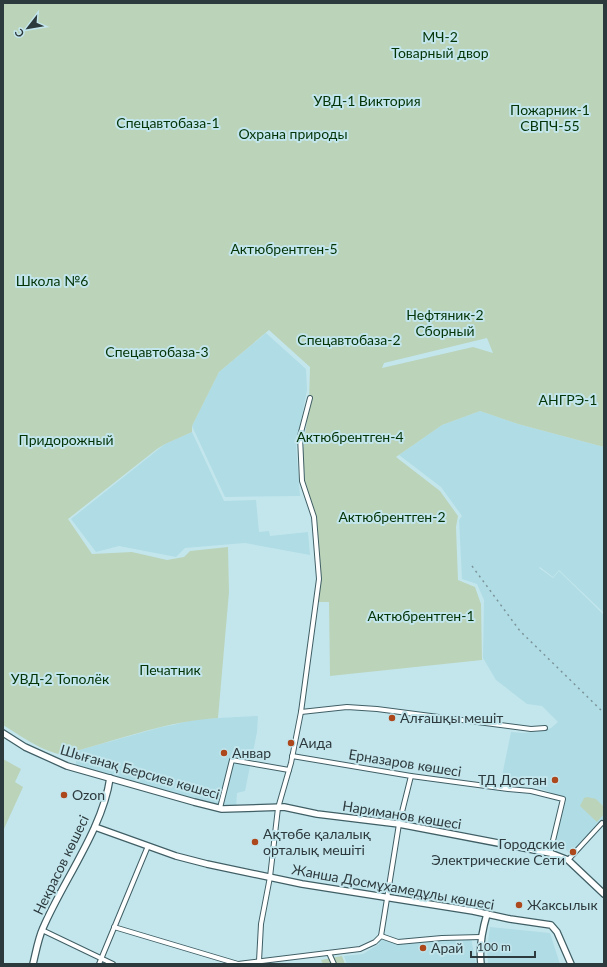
<svg xmlns="http://www.w3.org/2000/svg" width="607" height="967" viewBox="0 0 607 967" font-family="Lato,sans-serif">
  <style>
    .built { fill: #b0dce5 }
    .green { fill: #bbd3b9; fill-rule: evenodd }
    .lines { fill: none; stroke-linecap: round; stroke-linejoin: round }
    .street-casing { stroke: #405f65; stroke-width: 6 }
    .secondary-casing { stroke: #405f65; stroke-width: 8 }
    .street { stroke: #fff; stroke-width: 4 }
    .secondary { stroke: #fff; stroke-width: 5.5 }
    .rail { stroke: #7b9499; stroke-width: 1.5; stroke-dasharray: 2 4; stroke-linecap: butt }
    .poi-dot { fill: #ad481c; stroke: #c3e6ed; stroke-width: 1.5 }
    .labels { text-anchor: middle; stroke-width: 4; stroke-linejoin: round; paint-order: stroke }
    .park-label { font-size: 14px; fill: #033406; stroke: #c3e6ed }
    .poi-label { font-size: 14px; fill: #2d3a3d; stroke: #c3e6ed; text-anchor: start }
    .street-label { font-size: 14px; fill: #2d3a3d; stroke: #c3e6ed }
  </style>
  <rect width="100%" height="100%" fill="#c3e6ed"/>
  <!-- built -->
  <g class="built">
    <path d="M 266,333 L 306,369 L 307,390 L 296,447 L 300,496 L 225,497 L 192,426 L 219,372 Z"/>
    <path d="M 480,411 L 518,424 L 604,447 L 604,613 L 559,570 L 553,577 L 540,567 L 539,568 L 553,578 L 559,571 L 604,615 L 604,820 L 572,855 L 557,842 L 556,838 L 566,800 L 564,798 L 537,787 L 538,785 L 529,781 L 502,776 L 511,732 L 524,733 L 542,731 L 551,728 L 558,722 L 542,706 L 527,704 L 496,680 L 483,658 L 484,600 L 477,584 L 462,579 L 459,520 L 462,516 L 441,487 L 399,455 L 442,425 Z"/>
    <path d="M 192,432 L 224,501 L 256,500 L 259,532 L 269,531 L 270,536 L 308,532 L 310,555 L 245,543 L 185,548 L 176,557 L 119,546 L 96,552 L 71,519 L 165,444 Z"/>
    <path d="M 258,716 L 257,732 L 245,791 L 237,793 L 236,809 L 220,808 L 76,768 L 76,751 L 162,727 L 173,725 L 184,722 L 199,719 Z"/>
    <path d="M 490,927 L 550,933 L 560,964 L 488,964 L 487,949 Z"/>
    <path d="M 471,938 L 476,964 L 347,964 L 344,956 L 363,954 L 379,944 L 379,941 L 385,939 L 399,945 L 403,943 Z"/>
  </g>
  <!-- green -->
  <g class="green">
    <path d="M 3,3 L 604,3 L 604,447 L 518,424 L 480,411 L 442,425 L 396,457 L 440,491 L 458,516 L 456,527 L 458,580 L 475,587 L 481,604 L 482,660 L 330,676 L 329,602 L 316,602 L 319,579 L 314,519 L 305,483 L 303,452 L 309,402 L 310,367 L 269,330 L 219,372 L 192,426 L 192,432 L 165,444 L 157,449 L 68,519 L 92,554 L 132,552 L 167,560 L 184,557 L 190,551 L 228,547 L 229,592 L 218,718 C 169,721 123,738 76,751 L 72,756 C 47,755 24,738 3,725 ZM 487,338 L 493,353 L 473,347 L 382,368 L 384,363 Z"/>
    <path d="M 3,759 L 21,769 L 15,782 L 23,787 L 3,831 Z"/>
    <path d="M 587,797 L 596,799 L 604,807 L 604,814 L 597,822 L 580,806 L 584,798 Z"/>
    <path d="M 342,956 L 345,964 L 323,964 L 321,960 Z"/>
  </g>
  <g class="lines">
    <!-- street casing -->
    <g class="street-casing">
      <g id="street">
        <path d="M 301,712 L 347,707 L 377,709 L 531,729 L 545,728"/>
        <path d="M 292,756 L 411,776 L 508,789 L 531,791 L 563,799 L 550,853"/>
        <path d="M 220,808 L 232,760 L 289,770"/>
        <path d="M 568,860 L 602,823"/>
        <path d="M 114,927 L 238,964 L 360,949 L 375,942 L 381,936"/>
        <path d="M 42,930 L 113,964"/>
        <path d="M 381,936 L 399,824 L 411,776"/>
        <path d="M 381,936 L 398,942 L 442,938 L 481,937"/>
        <path d="M 329,953 L 334,964"/>
        <path d="M 259,961 L 261,924 L 270,877 L 278,808 L 291,763 L 301,712 L 319,579 L 314,517 L 302,481 L 300,436 L 310,398"/>
        <path d="M 99,964 L 148,846"/>
      </g>
    </g>
    <!-- secondary casing -->
    <g class="secondary-casing">
      <g id="secondary">
        <path d="M 3,733 L 25,747 L 67,766 L 194,802 L 222,809 L 284,807 L 317,814 L 399,824 L 550,853 L 568,860 L 604,894"/>
        <path d="M 95,827 L 176,856 L 207,864 L 302,884 L 473,911 L 510,919 L 551,925 L 557,932 L 571,964"/>
        <path d="M 33,964 C 36,952 38,939 43,928 C 63,881 103,828 110,778"/>
        <path d="M 481,964 C 479,947 482,931 487,914"/>
      </g>
    </g>
    <!-- street -->
    <use href="#street" class="street"/>
    <!-- secondary -->
    <use href="#secondary" class="secondary"/>
    <!-- rail -->
    <path class="rail" d="M 472,566 L 520,631 L 604,713"/>
  </g>
  <!-- markers -->
  <g class="poi-dot">
    <circle cx="392" cy="718" r="4"/>
    <circle cx="291" cy="743" r="4"/>
    <circle cx="224" cy="753" r="4"/>
    <circle cx="555" cy="780" r="4"/>
    <circle cx="64" cy="795" r="4"/>
    <circle cx="255" cy="842" r="4"/>
    <circle cx="573" cy="852" r="4"/>
    <circle cx="519" cy="905" r="4"/>
    <circle cx="423" cy="948" r="4"/>
  </g>
  <g class="labels">
    <!-- park labels -->
    <g class="park-label">
      <text x="440" y="42">МЧ-2<tspan x="440" dy="16">Товарный двор</tspan></text>
      <text x="367" y="106">УВД-1 Виктория</text>
      <text x="550" y="115">Пожарник-1<tspan x="550" dy="16">СВПЧ-55</tspan></text>
      <text x="168" y="128">Спецавтобаза-1</text>
      <text x="293" y="139">Охрана природы</text>
      <text x="284" y="254">Актюбрентген-5</text>
      <text x="52" y="286">Школа №6</text>
      <text x="445" y="320">Нефтяник-2<tspan x="445" dy="16">Сборный</tspan></text>
      <text x="349" y="345">Спецавтобаза-2</text>
      <text x="157" y="357">Спецавтобаза-3</text>
      <text x="568" y="405">АНГРЭ-1</text>
      <text x="350" y="442">Актюбрентген-4</text>
      <text x="66" y="445">Придорожный</text>
      <text x="392" y="522">Актюбрентген-2</text>
      <text x="421" y="621">Актюбрентген-1</text>
      <text x="170" y="675">Печатник</text>
      <text x="60" y="684">УВД-2 Тополёк</text>
    </g>
    <!-- poi labels -->
    <g class="poi-label">
      <text x="400" y="723">Алғашқы мешіт</text>
      <text x="299" y="748">Аида</text>
      <text x="232" y="758">Анвар</text>
      <text x="547" y="785" text-anchor="end">ТД Достан</text>
      <text x="72" y="800">Ozon</text>
      <text x="263" y="839">Ақтөбе қалалық<tspan x="263" dy="16">орталық мешіті</tspan></text>
      <text x="565" y="849" text-anchor="end">Городские<tspan x="565" dy="16">Электрические Сети</tspan></text>
      <text x="527" y="910">Жаксылык</text>
      <text x="431" y="953">Арай</text>
    </g>
    <!-- street labels -->
    <g class="street-label">
      <text transform="translate(405 763) rotate(9)" y="5">Ерназаров көшесі</text>
      <text transform="translate(140 772) rotate(16)" y="5">Шығанақ Берсиев көшесі</text>
      <text transform="translate(402 815) rotate(9)" y="5">Нариманов көшесі</text>
      <text transform="translate(61 865) rotate(-64)" y="5">Некрасов көшесі</text>
      <text transform="translate(393 887) rotate(10)" y="5">Жанша Досмұхамедұлы көшесі</text>
    </g>
  </g>
  <!-- border -->
  <rect width="607" height="967" fill="none" stroke="#2d3a3d" stroke-width="8"/>
  <!-- north arrow -->
  <g transform="translate(28 28) rotate(239)" stroke="#c3e6ed" stroke-width="3" paint-order="stroke">
  <path d="M0-3L7 15L0 10L-7 15Z" fill="#2d3a3d"/>
  <text y="-6" font-size="11" font-weight="bold" text-anchor="middle" fill="#2d3a3d">С</text>
  </g>
  <!-- scale -->
  <path d="M471 951v6h64v-6" fill="none" stroke="#2d3a3d" stroke-width="2"/>
  <text x="477" y="951" font-size="12" fill="#2d3a3d" stroke="#c3e6ed" stroke-width="3" paint-order="stroke">100 m</text>
</svg>
